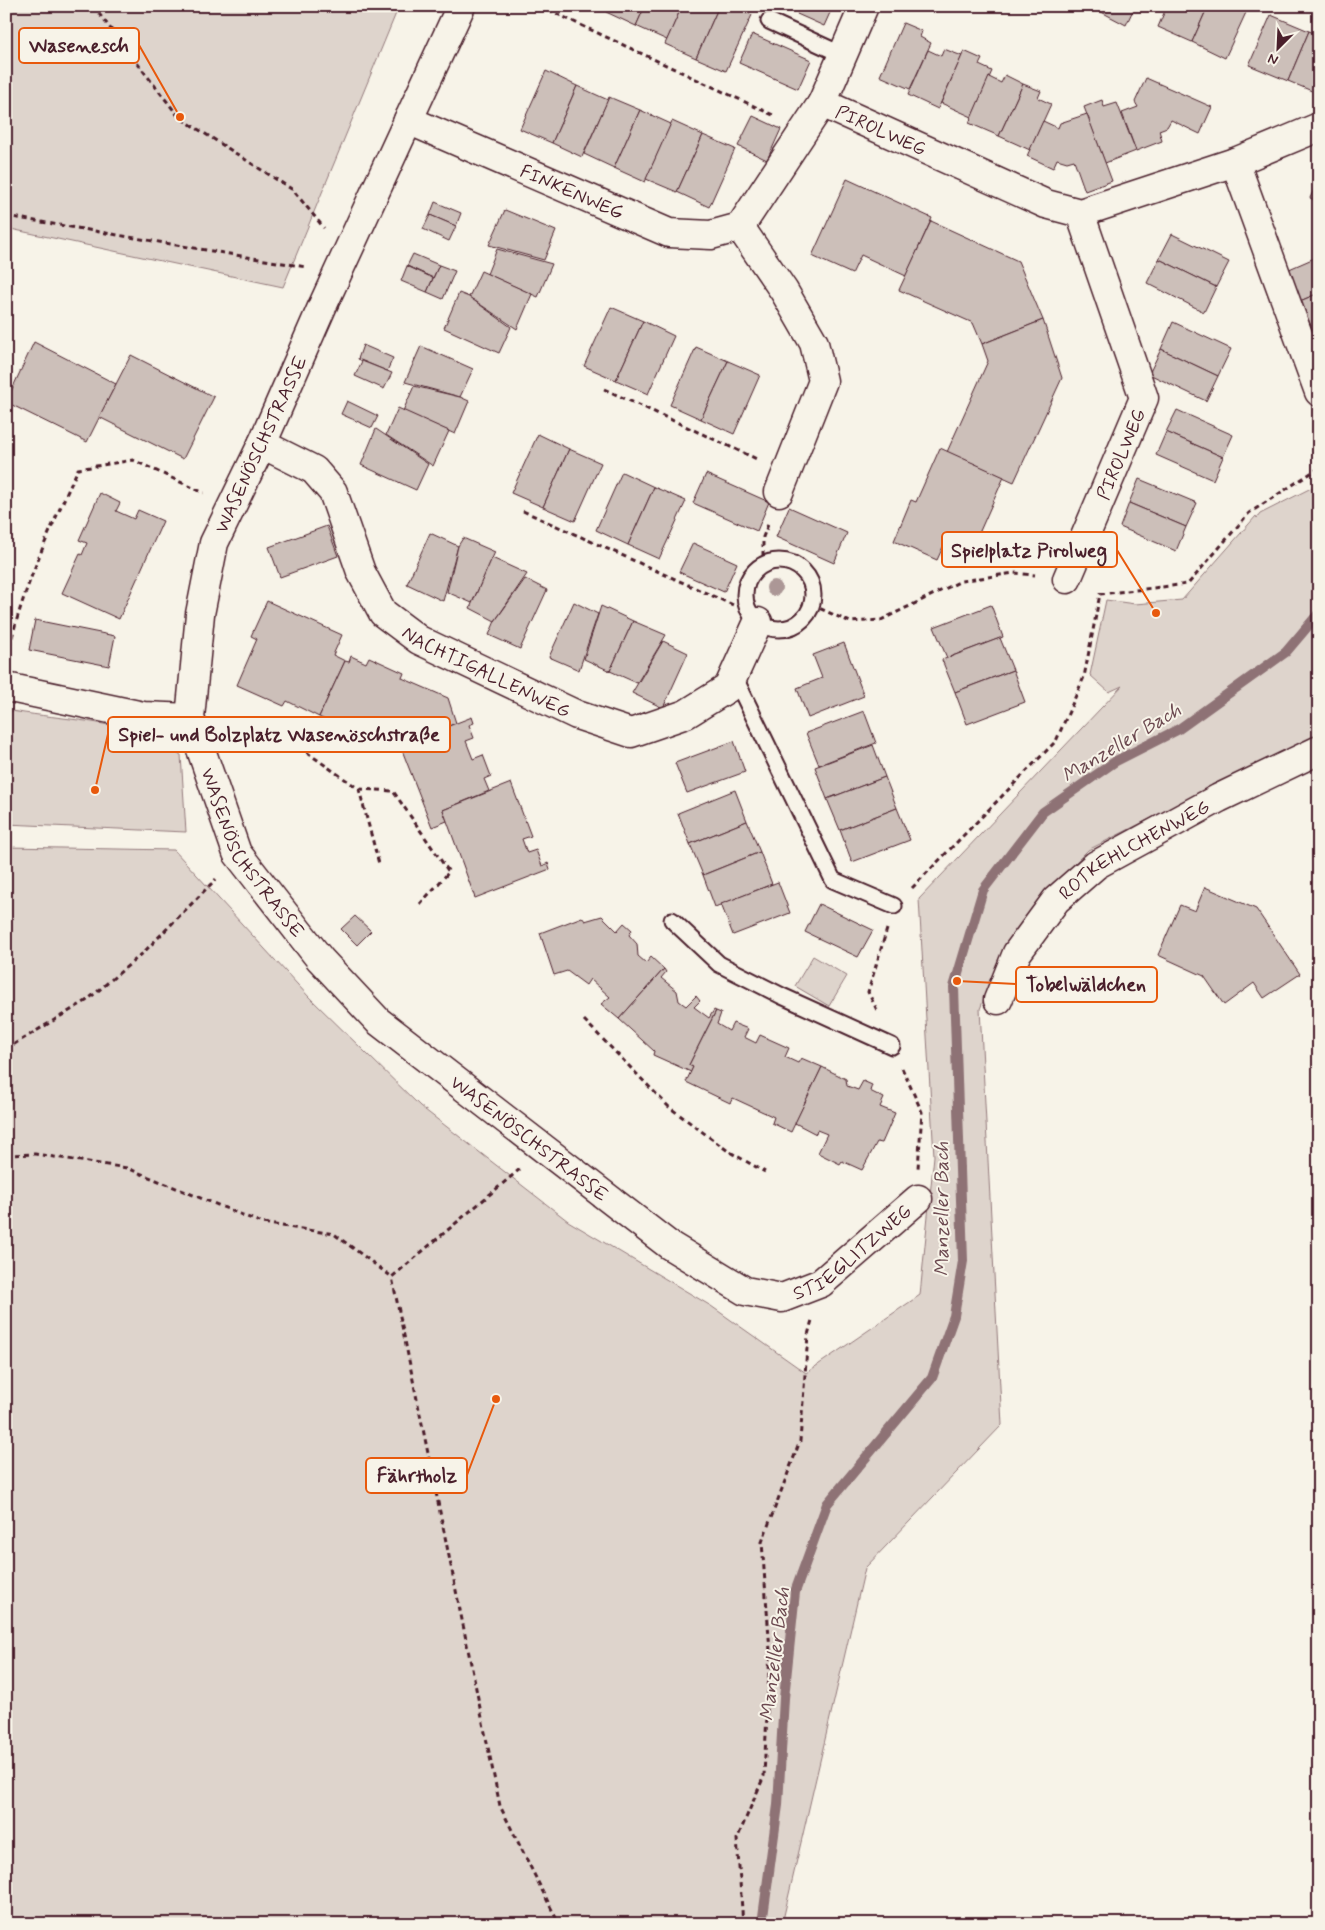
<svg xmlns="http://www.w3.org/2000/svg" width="1325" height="1930" viewBox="0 0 1325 1930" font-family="Mynerve,sans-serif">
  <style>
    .green { fill: #ded4cc; stroke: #947a7c }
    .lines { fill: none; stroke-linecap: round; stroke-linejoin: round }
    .stream { stroke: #8e7275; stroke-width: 10 }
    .building { fill: #ccbfb9; stroke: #4a1f2b }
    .service-casing { stroke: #4a1f2b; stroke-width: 19 }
    .minor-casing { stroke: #4a1f2b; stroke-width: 31 }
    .path { stroke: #4a1f2b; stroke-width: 3; stroke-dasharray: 5 4; stroke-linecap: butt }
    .service { stroke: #f7f3e8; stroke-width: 15 }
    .minor { stroke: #f7f3e8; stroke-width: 28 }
    .tree { fill: #ac9796 }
    .labels { text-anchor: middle; stroke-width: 4; stroke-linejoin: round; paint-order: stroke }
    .street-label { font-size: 19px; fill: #4a1f2b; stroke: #f7f3e8 }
    .water-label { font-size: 20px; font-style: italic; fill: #6c4950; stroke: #f7f3e8 }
    .leader { fill: none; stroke: #e8590c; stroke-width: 2 }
    .callout-dot { fill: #e8590c; stroke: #f7f3e8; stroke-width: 2 }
    .callout { fill: #f7f3e8; stroke: #e8590c; stroke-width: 2 }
    .callout-label { font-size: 20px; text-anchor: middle; font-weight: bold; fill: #4a1f2b }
  </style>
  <rect width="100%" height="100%" fill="#f7f3e8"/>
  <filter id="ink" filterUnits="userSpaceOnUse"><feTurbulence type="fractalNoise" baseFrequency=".02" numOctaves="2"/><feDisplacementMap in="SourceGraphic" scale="10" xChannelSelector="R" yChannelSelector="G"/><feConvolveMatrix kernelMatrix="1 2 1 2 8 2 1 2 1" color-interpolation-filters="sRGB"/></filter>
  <g filter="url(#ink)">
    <!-- green -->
    <g class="green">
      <path d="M 6,6 L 399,6 L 283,287 L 6,228 Z"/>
      <path d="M 1319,484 L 1319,734 L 1088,850 L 1035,904 L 1002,953 L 980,1009 L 1002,1425 L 865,1568 L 782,1924 L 6,1924 L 6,847 L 174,850 L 309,997 L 420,1106 L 568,1221 L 711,1306 L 806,1373 L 920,1295 L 934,1156 L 919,899 L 1122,686 L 1109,692 L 1090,675 L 1106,600 L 1135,604 L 1182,600 L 1256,516 L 1257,518 L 1260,514 Z"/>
      <path d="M 6,710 C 54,719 105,719 151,737 C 161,741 171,749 181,755 L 186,832 L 6,824 Z"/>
      <path d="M 813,956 L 847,976 L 829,1006 L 795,986 Z"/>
    </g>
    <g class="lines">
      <!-- stream -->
      <path class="stream" d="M 762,1924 L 778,1805 L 784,1698 L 795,1592 L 827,1504 L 932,1378 L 954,1316 L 963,1261 L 954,987 L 983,890 L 1043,812 L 1116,761 L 1179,729 L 1286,652 L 1319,613"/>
    </g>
    <!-- building -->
    <g class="building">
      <path d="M 609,6 L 645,6 L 636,26 L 606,12 Z"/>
      <path d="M 645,6 L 682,6 L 667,40 L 636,26 Z"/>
      <path d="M 682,6 L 719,6 L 696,58 L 665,44 Z"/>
      <path d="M 719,6 L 732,6 L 752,15 L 726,71 L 696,58 Z"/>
      <path d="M 801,6 L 833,6 L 824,26 L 797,14 Z"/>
      <path d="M 1090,6 L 1135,6 L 1126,25 Z"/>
      <path d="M 1167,6 L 1208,6 L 1192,42 L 1158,27 Z"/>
      <path d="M 1208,6 L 1249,6 L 1225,58 L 1192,42 Z"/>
      <path d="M 1271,15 L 1309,31 L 1288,81 L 1249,65 Z"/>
      <path d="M 903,23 L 922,31 L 920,37 L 931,43 L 910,89 L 880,76 Z"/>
      <path d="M 1309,31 L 1319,35 L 1319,94 L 1288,81 Z"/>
      <path d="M 752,34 L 811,60 L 798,89 L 739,63 Z"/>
      <path d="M 944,49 L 962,56 L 938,109 L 908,95 L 928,50 L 941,56 Z"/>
      <path d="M 964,51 L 982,59 L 979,65 L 992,71 L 972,117 L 941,103 Z"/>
      <path d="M 546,71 L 577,86 L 552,143 L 520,129 Z"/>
      <path d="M 1005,75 L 1023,84 L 999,136 L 969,123 L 989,77 L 1001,83 Z"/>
      <path d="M 1146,78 L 1212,107 L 1200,134 L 1171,120 L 1167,127 L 1159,130 L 1162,141 L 1136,151 L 1122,113 L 1138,107 L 1135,102 Z"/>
      <path d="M 1023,84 L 1041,91 L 1038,98 L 1051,104 L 1030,150 L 999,136 Z"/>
      <path d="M 577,86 L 608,100 L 582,157 L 552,143 Z"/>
      <path d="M 609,97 L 640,110 L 614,168 L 584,154 Z"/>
      <path d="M 1102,100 L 1104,107 L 1117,103 L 1136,151 L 1105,163 L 1084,107 Z"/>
      <path d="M 640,110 L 671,124 L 645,182 L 614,168 Z"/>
      <path d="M 1087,114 L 1112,181 L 1085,191 L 1074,160 L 1067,162 L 1057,159 L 1053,168 L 1027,156 L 1043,121 L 1058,128 L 1060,123 Z"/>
      <path d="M 753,116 L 781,129 L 767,160 L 738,146 Z"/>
      <path d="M 672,121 L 703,135 L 677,192 L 646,179 Z"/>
      <path d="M 703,135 L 735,149 L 709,207 L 677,192 Z"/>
      <path d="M 847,179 L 932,218 L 906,276 L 861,255 L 852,274 L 812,256 Z"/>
      <path d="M 1319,179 L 1319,202 L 1310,198 Z"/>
      <path d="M 435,202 L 461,213 L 456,226 L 430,215 Z"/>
      <path d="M 505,210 L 556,231 L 544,260 L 489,245 Z"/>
      <path d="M 430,215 L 456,226 L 449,241 L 423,229 Z"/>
      <path d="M 931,221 L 1018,261 L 1043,320 L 982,344 L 973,323 L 899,290 Z"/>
      <path d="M 1172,234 L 1229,262 L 1216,287 L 1159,259 Z"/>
      <path d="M 497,249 L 552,264 L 538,297 L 487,274 Z"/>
      <path d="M 413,254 L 439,265 L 433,278 L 407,266 Z"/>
      <path d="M 1319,256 L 1319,293 L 1300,301 L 1287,270 Z"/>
      <path d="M 1159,259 L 1216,287 L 1204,312 L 1147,283 Z"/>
      <path d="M 439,265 L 455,271 L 443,299 L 427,292 Z"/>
      <path d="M 407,266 L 433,278 L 427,292 L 401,281 Z"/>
      <path d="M 481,271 L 532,294 L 517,329 L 469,297 Z"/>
      <path d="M 459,293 L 469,297 L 511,327 L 499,353 L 444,328 Z"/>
      <path d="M 1319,293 L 1319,327 L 1313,330 L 1300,301 Z"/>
      <path d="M 611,307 L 643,321 L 616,380 L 584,366 Z"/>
      <path d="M 1043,320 L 1062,378 L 1014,482 L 947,452 L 988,361 L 982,344 Z"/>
      <path d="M 643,321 L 674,336 L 648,394 L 616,380 Z"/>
      <path d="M 1173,322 L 1231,349 L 1218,376 L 1161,349 Z"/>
      <path d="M 34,342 L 116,384 L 87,442 L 6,402 Z"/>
      <path d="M 363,345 L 393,358 L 387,371 L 358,359 Z"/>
      <path d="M 421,346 L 473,369 L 460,397 L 405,382 Z"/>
      <path d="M 696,347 L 728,361 L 701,419 L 670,405 Z"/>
      <path d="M 1161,349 L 1218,376 L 1206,401 L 1149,374 Z"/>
      <path d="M 131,355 L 214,397 L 183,459 L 99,417 Z"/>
      <path d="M 362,361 L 392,373 L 384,389 L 355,376 Z"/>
      <path d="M 728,361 L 760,375 L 734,434 L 701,419 Z"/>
      <path d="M 414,386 L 460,397 L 469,401 L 455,434 L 403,411 Z"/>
      <path d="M 347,401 L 378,416 L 372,428 L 341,414 Z"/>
      <path d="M 398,408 L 449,431 L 433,466 L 386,435 Z"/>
      <path d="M 1177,410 L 1233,435 L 1223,457 L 1166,432 Z"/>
      <path d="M 376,429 L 428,464 L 416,490 L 361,465 Z"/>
      <path d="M 1166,432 L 1223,457 L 1213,480 L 1156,455 Z"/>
      <path d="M 538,434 L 569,449 L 543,507 L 511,493 Z"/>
      <path d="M 940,448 L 1004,477 L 968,558 L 943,547 L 937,560 L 894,541 L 911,500 L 916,502 Z"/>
      <path d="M 569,449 L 601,463 L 575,521 L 543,507 Z"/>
      <path d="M 622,472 L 654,487 L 628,545 L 596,530 Z"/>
      <path d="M 706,474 L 769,502 L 757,531 L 693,503 Z"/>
      <path d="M 1139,479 L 1197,503 L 1186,527 L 1129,503 Z"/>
      <path d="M 654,487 L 686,501 L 659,559 L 628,545 Z"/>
      <path d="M 100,493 L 120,503 L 116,511 L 134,519 L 138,510 L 163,521 L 119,619 L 62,593 L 80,554 L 82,555 L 87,543 L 79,540 Z"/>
      <path d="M 1129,503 L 1186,527 L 1176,551 L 1120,527 Z"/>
      <path d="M 789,507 L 847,533 L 834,563 L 776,537 Z"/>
      <path d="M 327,526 L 338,556 L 280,577 L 269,547 Z"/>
      <path d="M 430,533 L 458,546 L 443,601 L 407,584 Z"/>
      <path d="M 463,538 L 495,552 L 472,603 L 447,592 L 458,546 Z"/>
      <path d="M 693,543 L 737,563 L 724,592 L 679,572 Z"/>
      <path d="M 492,558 L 527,574 L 495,621 L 470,608 Z"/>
      <path d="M 525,579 L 547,590 L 520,649 L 489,635 L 495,621 Z"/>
      <path d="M 267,601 L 342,635 L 333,655 L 345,661 L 319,717 L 287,701 L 284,706 L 237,685 L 257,639 L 251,636 Z"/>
      <path d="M 574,602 L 598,614 L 579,670 L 549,657 Z"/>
      <path d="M 991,605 L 1003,637 L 947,658 L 934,627 Z"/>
      <path d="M 601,606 L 633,621 L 610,671 L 584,659 Z"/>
      <path d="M 35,620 L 115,636 L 109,666 L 29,650 Z"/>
      <path d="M 633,621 L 666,635 L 637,683 L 610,671 Z"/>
      <path d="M 1000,638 L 1013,670 L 955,692 L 942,660 Z"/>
      <path d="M 663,641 L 688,653 L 663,708 L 632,693 Z"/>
      <path d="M 844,643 L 864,696 L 808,718 L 797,688 L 822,678 L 813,655 Z"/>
      <path d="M 351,656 L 366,663 L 369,657 L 404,673 L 402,678 L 448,698 L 456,723 L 395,748 L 380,741 L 382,736 L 362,727 L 359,736 L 319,717 L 345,661 L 349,662 Z"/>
      <path d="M 1013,670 L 1025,702 L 967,724 L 955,692 Z"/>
      <path d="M 864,711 L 876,743 L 819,765 L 806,733 Z"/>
      <path d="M 472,717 L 474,723 L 469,725 L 474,738 L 466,741 L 473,759 L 483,755 L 491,776 L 484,779 L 489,791 L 443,810 L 447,821 L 432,827 L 400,745 Z"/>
      <path d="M 734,741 L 745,772 L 687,793 L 675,763 Z"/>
      <path d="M 873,745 L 885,777 L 827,799 L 815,767 Z"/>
      <path d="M 885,777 L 897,808 L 840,830 L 827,799 Z"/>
      <path d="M 511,783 L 531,836 L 522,839 L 527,853 L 536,850 L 542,866 L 548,863 L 550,869 L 475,898 L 443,810 Z"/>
      <path d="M 735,790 L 747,821 L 690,844 L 678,813 Z"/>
      <path d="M 897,808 L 910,840 L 852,862 L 840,830 Z"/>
      <path d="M 747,821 L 760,852 L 703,875 L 690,844 Z"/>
      <path d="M 760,852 L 772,884 L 715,907 L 703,875 Z"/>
      <path d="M 778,882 L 790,913 L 733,935 L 721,904 Z"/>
      <path d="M 1205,887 L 1256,909 L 1300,974 L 1264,998 L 1254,983 L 1224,1005 L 1204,976 L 1158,955 L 1180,905 L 1195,911 Z"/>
      <path d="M 819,904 L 873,930 L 858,957 L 805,932 Z"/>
      <path d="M 355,916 L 371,931 L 357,945 L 341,929 Z"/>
      <path d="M 602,916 L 617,931 L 624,923 L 632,930 L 629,935 L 637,944 L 638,956 L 646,963 L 651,957 L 664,969 L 619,1019 L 601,1004 L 610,997 L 590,979 L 586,985 L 567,971 L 554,975 L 540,933 L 582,917 L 585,921 Z"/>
      <path d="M 664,969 L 666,972 L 661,978 L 677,991 L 679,1001 L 686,1006 L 696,996 L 700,1001 L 694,1007 L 709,1018 L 714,1010 L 716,1011 L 689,1065 L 693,1067 L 691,1072 L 653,1055 L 654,1051 L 619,1019 Z"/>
      <path d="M 716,1011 L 721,1013 L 717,1024 L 729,1031 L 733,1023 L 748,1029 L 744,1037 L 756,1043 L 760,1035 L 789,1048 L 785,1057 L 798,1063 L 801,1058 L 822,1067 L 791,1132 L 772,1123 L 774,1117 L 733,1098 L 730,1103 L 686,1082 L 693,1067 L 689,1065 Z"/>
      <path d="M 822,1067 L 846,1079 L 847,1086 L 858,1090 L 863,1081 L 872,1085 L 870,1091 L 884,1098 L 880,1107 L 895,1113 L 882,1143 L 877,1142 L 862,1170 L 842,1161 L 840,1164 L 818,1153 L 827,1134 L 817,1130 L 816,1134 L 795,1123 Z"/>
    </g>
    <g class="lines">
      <!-- service casing -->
      <g class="service-casing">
        <g id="service">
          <path d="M 769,21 L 843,55"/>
          <circle cx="779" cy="595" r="34"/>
          <path d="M 734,676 L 833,880 L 894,906"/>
          <path d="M 672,920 L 719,964 L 782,996 L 892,1046"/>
        </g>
      </g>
      <!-- minor casing -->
      <g class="minor-casing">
        <g id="minor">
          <path id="s1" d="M 461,6 L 322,307 L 262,444 L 214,543 L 200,614 L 190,718 L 237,853 L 320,959 L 378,1021 L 669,1245 L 745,1291 L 782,1298 L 821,1283 L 918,1199"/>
          <path id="s2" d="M 822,103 L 1046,204 L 1080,213 L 1235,162 L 1319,127"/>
          <path id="s3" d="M 408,120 L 669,233 L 711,235 L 740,227 L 822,103 L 864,6"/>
          <path d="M 1235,162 L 1319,392"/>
          <path d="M 740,227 L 784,291 L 814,343 L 823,381 L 779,492"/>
          <path id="s4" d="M 262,444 L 314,470 L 333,492 L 361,572 L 383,613 L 419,640 L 577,715 L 631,733 L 686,714 L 728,688 L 758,622"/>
          <path id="s5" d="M 1067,579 L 1144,398 L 1080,213"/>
          <path d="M 6,687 L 143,716 L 190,718"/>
          <path id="s6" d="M 998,1000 L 1017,953 L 1056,900 L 1096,865 L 1219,798 L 1319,750"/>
        </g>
      </g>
      <!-- path -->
      <g class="path">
        <path d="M 72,6 L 185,7"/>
        <path d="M 93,6 L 179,117 L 293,190 L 324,228"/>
        <path d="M 540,6 L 775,116"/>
        <path d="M 6,216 L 306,267"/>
        <path d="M 604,389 L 759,460"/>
        <path d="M 523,511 L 733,605"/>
        <path d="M 763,565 L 763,537 L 769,522"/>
        <path d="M 812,605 L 850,622 L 881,620 L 961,581 L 1014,573 L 1035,575"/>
        <path d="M 8,655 C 21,591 51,528 78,469 L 133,460 L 204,493"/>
        <path d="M 224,720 L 282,735 L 359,789 L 379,864"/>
        <path d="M 359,789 L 393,791 L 449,872 L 420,904"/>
        <path d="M 912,888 L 1056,741 L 1084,677 L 1100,594 L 1188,584 L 1249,513 L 1319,468"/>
        <path d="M 877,1010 L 868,992 L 887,929"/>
        <path d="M 584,1020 L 669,1107 L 728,1151 L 765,1172"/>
        <path d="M 6,1049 L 86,1001 L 143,953 L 216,879"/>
        <path d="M 902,1068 L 922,1112 L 918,1168"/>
        <path d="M 6,1155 L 35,1154 L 127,1168 L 262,1223 L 334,1234 L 392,1277"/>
        <path d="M 520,1169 L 392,1277 L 500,1806 L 559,1924"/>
        <path d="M 743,1924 L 737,1839 L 764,1776 L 770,1651 L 762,1542 L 800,1441 L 808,1335 L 812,1320"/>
      </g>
      <!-- service -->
      <use href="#service" class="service"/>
      <!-- minor -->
      <use href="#minor" class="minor"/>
    </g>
    <!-- trees -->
    <circle class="tree" cx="774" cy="588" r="8"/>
  </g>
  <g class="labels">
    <!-- street labels -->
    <g class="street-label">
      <text dy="7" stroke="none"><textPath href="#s2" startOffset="65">PIROLWEG</textPath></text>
      <text dy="7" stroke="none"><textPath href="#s3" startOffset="179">FINKENWEG</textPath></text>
      <text transform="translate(260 444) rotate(-65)" y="7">WASENÖSCHSTRASSE</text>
      <text dy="7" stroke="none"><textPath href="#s5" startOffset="136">PIROLWEG</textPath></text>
      <text dy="7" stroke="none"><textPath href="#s4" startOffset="338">NACHTIGALLENWEG</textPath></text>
      <text dy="7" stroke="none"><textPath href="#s1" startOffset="918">WASENÖSCHSTRASSE</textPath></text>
      <text dy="7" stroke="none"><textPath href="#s6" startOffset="210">ROTKEHLCHENWEG</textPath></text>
      <text dy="7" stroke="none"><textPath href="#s1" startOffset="1322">WASENÖSCHSTRASSE</textPath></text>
      <text dy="7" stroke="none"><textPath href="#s1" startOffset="1709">STIEGLITZWEG</textPath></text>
    </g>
    <!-- water labels -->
    <g class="water-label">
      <text transform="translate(1121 742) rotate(-31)" y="7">Manzeller Bach</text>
      <text transform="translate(941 1209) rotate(-90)" y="7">Manzeller Bach</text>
      <text transform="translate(774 1654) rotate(-83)" y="7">Manzeller Bach</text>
    </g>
  </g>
  <!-- callouts -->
  <path class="leader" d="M180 117L139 45M1156 613L1117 550M95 790L108 734M957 981L1016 984M496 1399L467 1475"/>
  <g class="callout-dot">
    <circle cx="180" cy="117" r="5"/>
    <circle cx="1156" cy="613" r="5"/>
    <circle cx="95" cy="790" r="5"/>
    <circle cx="957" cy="981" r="5"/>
    <circle cx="496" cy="1399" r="5"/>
  </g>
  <g class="callout">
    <rect x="19" y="28" width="120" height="35" rx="5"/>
    <rect x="942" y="532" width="175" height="35" rx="5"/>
    <rect x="108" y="717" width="342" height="35" rx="5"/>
    <rect x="1016" y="967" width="141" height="35" rx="5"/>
    <rect x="366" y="1458" width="101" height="35" rx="5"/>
  </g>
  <g class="callout-label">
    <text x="79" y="52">Wasenesch</text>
    <text x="1029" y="557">Spielplatz Pirolweg</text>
    <text x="279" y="741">Spiel- und Bolzplatz Wasenöschstraße</text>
    <text x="1086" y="991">Tobelwäldchen</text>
    <text x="417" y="1482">Fährtholz</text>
  </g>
  <!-- margin -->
  <rect width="1325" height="1930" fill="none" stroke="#f7f3e8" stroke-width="25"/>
  <rect x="12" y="12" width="1300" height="1905" fill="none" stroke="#4a1f2b" stroke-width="2" filter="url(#ink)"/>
  <!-- north arrow -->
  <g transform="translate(1278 48) rotate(204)" stroke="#f7f3e8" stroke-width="4" paint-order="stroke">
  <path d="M0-4L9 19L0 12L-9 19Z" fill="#4a1f2b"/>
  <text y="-8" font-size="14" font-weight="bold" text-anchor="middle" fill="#4a1f2b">N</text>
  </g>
</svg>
